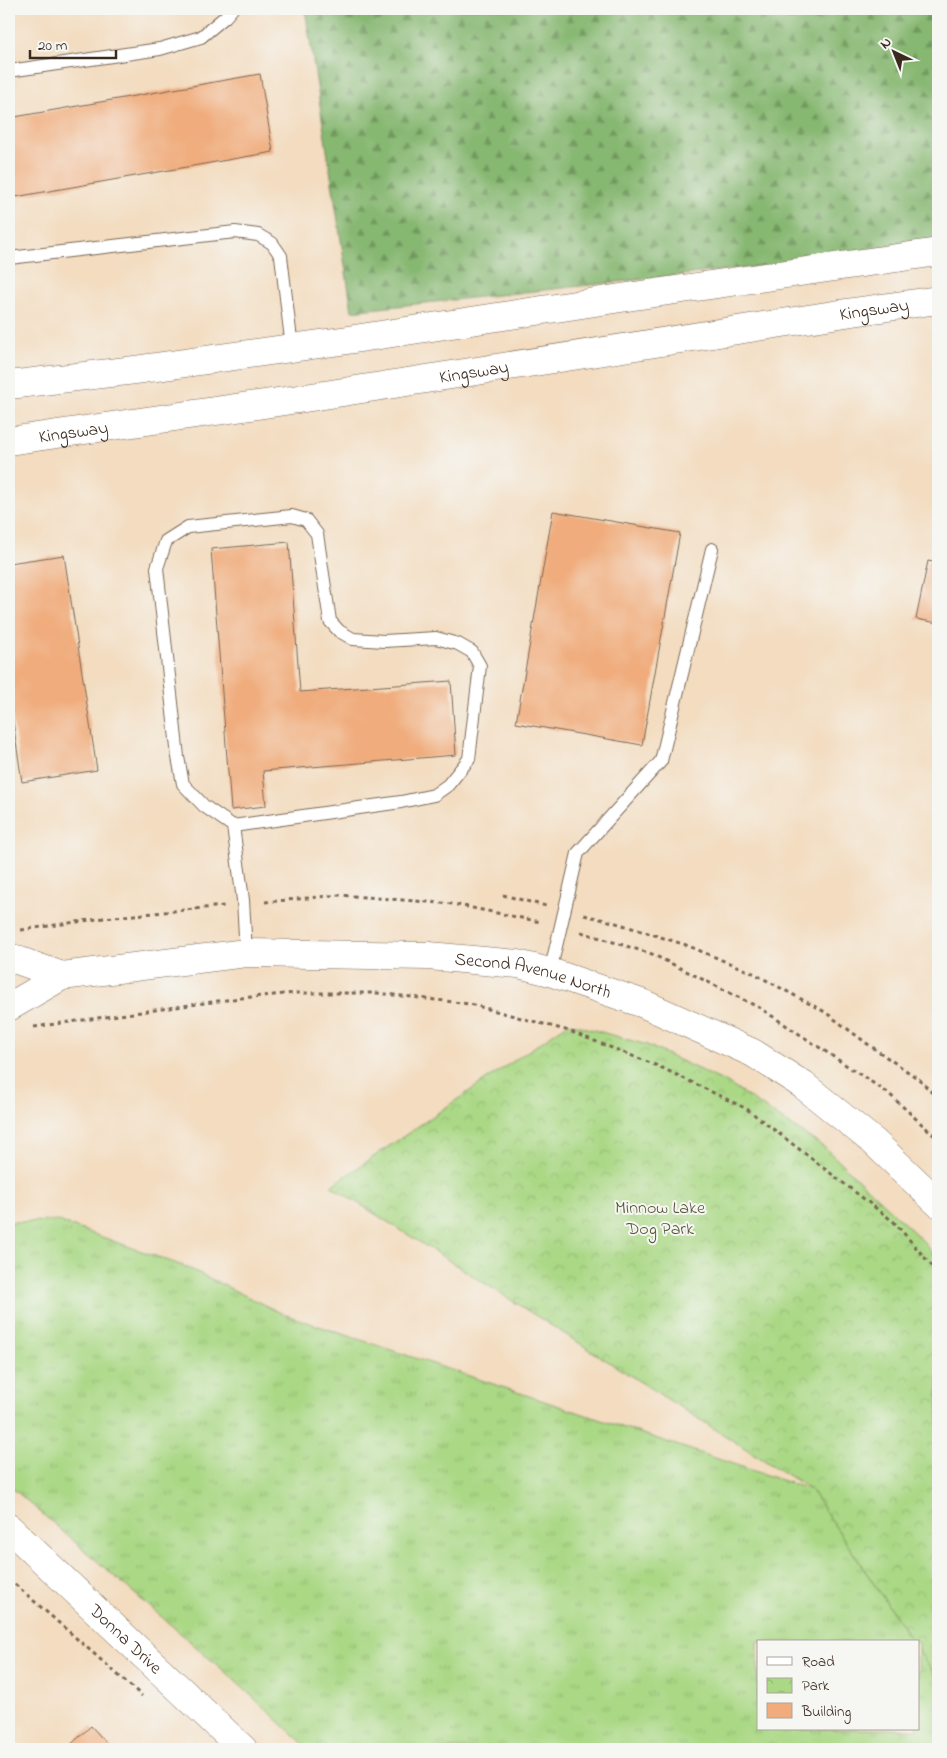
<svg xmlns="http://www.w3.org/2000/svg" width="947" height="1758" viewBox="0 0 947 1758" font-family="'Indie Flower',sans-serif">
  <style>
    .grass { fill: url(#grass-tufts); stroke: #728152 }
    .forest { fill: url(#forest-firs); stroke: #617148 }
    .park { fill: url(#park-crowns); stroke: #728152 }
    .building { fill: #f0ac7c }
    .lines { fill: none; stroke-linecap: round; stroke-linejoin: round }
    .service-casing { stroke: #7b6856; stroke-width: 14 }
    .tertiary-casing { stroke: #7b6856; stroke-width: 29 }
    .secondary-casing { stroke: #7b6856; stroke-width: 29 }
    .primary-casing { stroke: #7b6856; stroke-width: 29 }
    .path { stroke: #7b6856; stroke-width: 3; stroke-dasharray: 4 4; stroke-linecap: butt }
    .service { stroke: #fff; stroke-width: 12 }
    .tertiary { stroke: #fff; stroke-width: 28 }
    .secondary { stroke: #fff; stroke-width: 28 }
    .primary { stroke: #fff; stroke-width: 28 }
    .labels { text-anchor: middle; stroke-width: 4; stroke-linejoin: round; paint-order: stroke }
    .street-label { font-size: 18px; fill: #3b2a1e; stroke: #f6f6f2 }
    .park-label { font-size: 18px; fill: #575638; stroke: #f6f6f2 }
  </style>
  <defs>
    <pattern id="grass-tufts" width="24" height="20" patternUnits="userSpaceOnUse" patternTransform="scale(1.25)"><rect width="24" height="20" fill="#aad885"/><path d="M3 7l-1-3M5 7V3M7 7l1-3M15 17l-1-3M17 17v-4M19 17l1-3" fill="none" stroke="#93ba72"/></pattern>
    <pattern id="forest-firs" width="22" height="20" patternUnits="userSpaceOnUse" patternTransform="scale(1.25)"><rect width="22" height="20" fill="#87b872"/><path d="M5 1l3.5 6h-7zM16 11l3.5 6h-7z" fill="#70965d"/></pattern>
    <pattern id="park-crowns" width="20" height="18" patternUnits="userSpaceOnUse" patternTransform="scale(1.25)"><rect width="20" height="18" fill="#aad885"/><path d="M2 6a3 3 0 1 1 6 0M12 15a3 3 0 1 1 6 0" fill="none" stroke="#93ba72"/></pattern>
  </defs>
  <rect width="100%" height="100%" fill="#f6f6f2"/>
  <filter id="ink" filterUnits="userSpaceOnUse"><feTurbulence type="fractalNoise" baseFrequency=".02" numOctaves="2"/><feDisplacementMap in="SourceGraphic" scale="10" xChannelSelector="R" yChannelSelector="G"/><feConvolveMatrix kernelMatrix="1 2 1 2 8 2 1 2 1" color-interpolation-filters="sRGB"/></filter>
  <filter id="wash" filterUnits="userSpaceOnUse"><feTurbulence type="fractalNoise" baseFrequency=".0096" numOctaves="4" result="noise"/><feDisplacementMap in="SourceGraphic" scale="20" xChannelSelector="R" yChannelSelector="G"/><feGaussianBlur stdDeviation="1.12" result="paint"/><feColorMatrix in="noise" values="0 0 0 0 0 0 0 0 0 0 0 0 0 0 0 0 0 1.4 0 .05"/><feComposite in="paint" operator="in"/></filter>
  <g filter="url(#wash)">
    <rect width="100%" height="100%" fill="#f3dcbf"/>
    <!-- grass -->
    <path class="grass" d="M 57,1221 L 186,1267 L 283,1314 L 811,1490 L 913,1642 L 758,1642 L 758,1729 L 918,1729 L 918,1650 L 938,1680 L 938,1749 L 309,1749 L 231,1677 L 9,1485 L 9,1222 Z"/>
    <!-- forest -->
    <path class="forest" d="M 305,9 L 938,9 L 938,247 L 352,311 Z"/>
    <!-- park -->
    <path class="park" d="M 569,1023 L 647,1045 L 727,1083 L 825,1148 L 923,1241 L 938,1260 L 938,1680 L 918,1650 L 918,1642 L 913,1642 L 811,1490 L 331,1186 Z"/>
    <g id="blocks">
      <!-- building -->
      <g class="building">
        <path d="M 260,74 L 273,152 L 15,197 L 9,159 L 9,118 Z"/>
        <path d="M 553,511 L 680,533 L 642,745 L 516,723 Z"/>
        <path d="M 289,542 L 300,692 L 451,681 L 456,755 L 263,771 L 266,806 L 231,810 L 211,549 Z"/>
        <path d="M 64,555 L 97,770 L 22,782 L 9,695 L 9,563 Z"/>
        <path d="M 928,561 L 938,563 L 938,623 L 916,619 Z"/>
        <path d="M 91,1726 L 112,1749 L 66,1749 Z"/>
      </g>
    </g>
  </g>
  <g filter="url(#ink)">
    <use href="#blocks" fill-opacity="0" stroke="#7b6856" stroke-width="1"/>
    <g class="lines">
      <!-- service casing -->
      <g class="service-casing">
        <g id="service">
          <path d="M 9,71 L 160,49 L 201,37 L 225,17 L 232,9"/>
          <path d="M 9,258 L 235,232 L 258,235 L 272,243 L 281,256 L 292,348"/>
          <path d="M 233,826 L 401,802 L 434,795 L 448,785 L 469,759 L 480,666 L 472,652 L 458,644 L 436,638 L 384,641 L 353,639 L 339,631 L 330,621 L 317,534 L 306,520 L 292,516 L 188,527 L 166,541 L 157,568 L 178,757 L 183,784 L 204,806 L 233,826 L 243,900 L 246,953"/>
          <path d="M 550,972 L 578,853 L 661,761 L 712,549"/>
        </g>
      </g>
      <!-- tertiary casing -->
      <g class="tertiary-casing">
        <g id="tertiary">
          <path id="s1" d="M 9,1528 L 243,1749"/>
        </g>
      </g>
      <!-- secondary casing -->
      <g class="secondary-casing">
        <g id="secondary">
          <path d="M 9,957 L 62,976"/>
          <path id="s2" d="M 9,1007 L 62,976 L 246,953 L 429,956 L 518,964 L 550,972 L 644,1004 L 753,1053 L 803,1085 L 874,1142 L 938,1203"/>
        </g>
      </g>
      <!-- primary casing -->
      <g class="primary-casing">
        <g id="primary">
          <path d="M 9,385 L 135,370 L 341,341 L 634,296 L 938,252"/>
          <path id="s3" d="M 9,441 L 305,398 L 846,313 L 938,300"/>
        </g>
      </g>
      <!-- path -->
      <g class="path">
        <path d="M 503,895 L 546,906"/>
        <path d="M 265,902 L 340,895 L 453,904 L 541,922"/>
        <path d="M 584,915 L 613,922 L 686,945 L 753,973 L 825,1012 L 869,1045 L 920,1080 L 938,1099"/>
        <path d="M 21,930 L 104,918 L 224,906"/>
        <path d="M 581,932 L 652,954 L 760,1008 L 888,1093 L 938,1139"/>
        <path d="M 34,1027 L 240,998 L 296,993 L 377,993 L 470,1004 L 569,1031 L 658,1066 L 747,1109 L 894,1222 L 938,1273"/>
        <path d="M 9,1579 L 142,1696"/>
      </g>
      <!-- service -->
      <use href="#service" class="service"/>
      <!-- tertiary -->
      <use href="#tertiary" class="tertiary"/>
      <!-- secondary -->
      <use href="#secondary" class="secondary"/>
      <!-- primary -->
      <use href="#primary" class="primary"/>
    </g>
  </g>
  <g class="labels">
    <!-- street labels -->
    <g class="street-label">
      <text dy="6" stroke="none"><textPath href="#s3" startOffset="875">Kingsway</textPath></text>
      <text dy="6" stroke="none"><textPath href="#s3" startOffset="470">Kingsway</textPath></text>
      <text dy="6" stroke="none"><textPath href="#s3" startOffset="65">Kingsway</textPath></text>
      <text dy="6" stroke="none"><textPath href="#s2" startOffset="536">Second Avenue North</textPath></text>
      <text dy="6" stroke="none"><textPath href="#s1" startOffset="161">Donna Drive</textPath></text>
    </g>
    <!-- park labels -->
    <g class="park-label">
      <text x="660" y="1213">Minnow Lake<tspan x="660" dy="21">Dog Park</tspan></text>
    </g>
  </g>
  <!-- margin -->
  <rect width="947" height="1758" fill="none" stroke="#f6f6f2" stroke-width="30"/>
  <!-- legend -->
  <rect x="757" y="1640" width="162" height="90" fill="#f6f6f2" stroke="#aba49d"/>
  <rect x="767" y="1657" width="25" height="8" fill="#ffffff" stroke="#aba49d"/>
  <text x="802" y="1666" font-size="15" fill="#3b2a1e">Road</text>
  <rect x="767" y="1678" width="25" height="15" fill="url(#park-crowns)" stroke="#aba49d"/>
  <text x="802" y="1690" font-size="15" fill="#3b2a1e">Park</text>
  <rect x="767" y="1703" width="25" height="15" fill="#f0ac7c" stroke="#aba49d"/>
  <text x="802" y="1716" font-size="15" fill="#3b2a1e">Building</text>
  <!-- north arrow -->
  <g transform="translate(894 52) rotate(317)" stroke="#f6f6f2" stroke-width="4" paint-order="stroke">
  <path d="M0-4L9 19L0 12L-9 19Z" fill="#3b2a1e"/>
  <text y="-8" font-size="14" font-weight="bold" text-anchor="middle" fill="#3b2a1e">N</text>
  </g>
  <!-- scale -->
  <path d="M30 50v8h86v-8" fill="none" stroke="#3b2a1e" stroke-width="2.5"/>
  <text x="38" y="50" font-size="15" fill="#3b2a1e" stroke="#f6f6f2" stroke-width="4" paint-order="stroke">20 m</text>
</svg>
